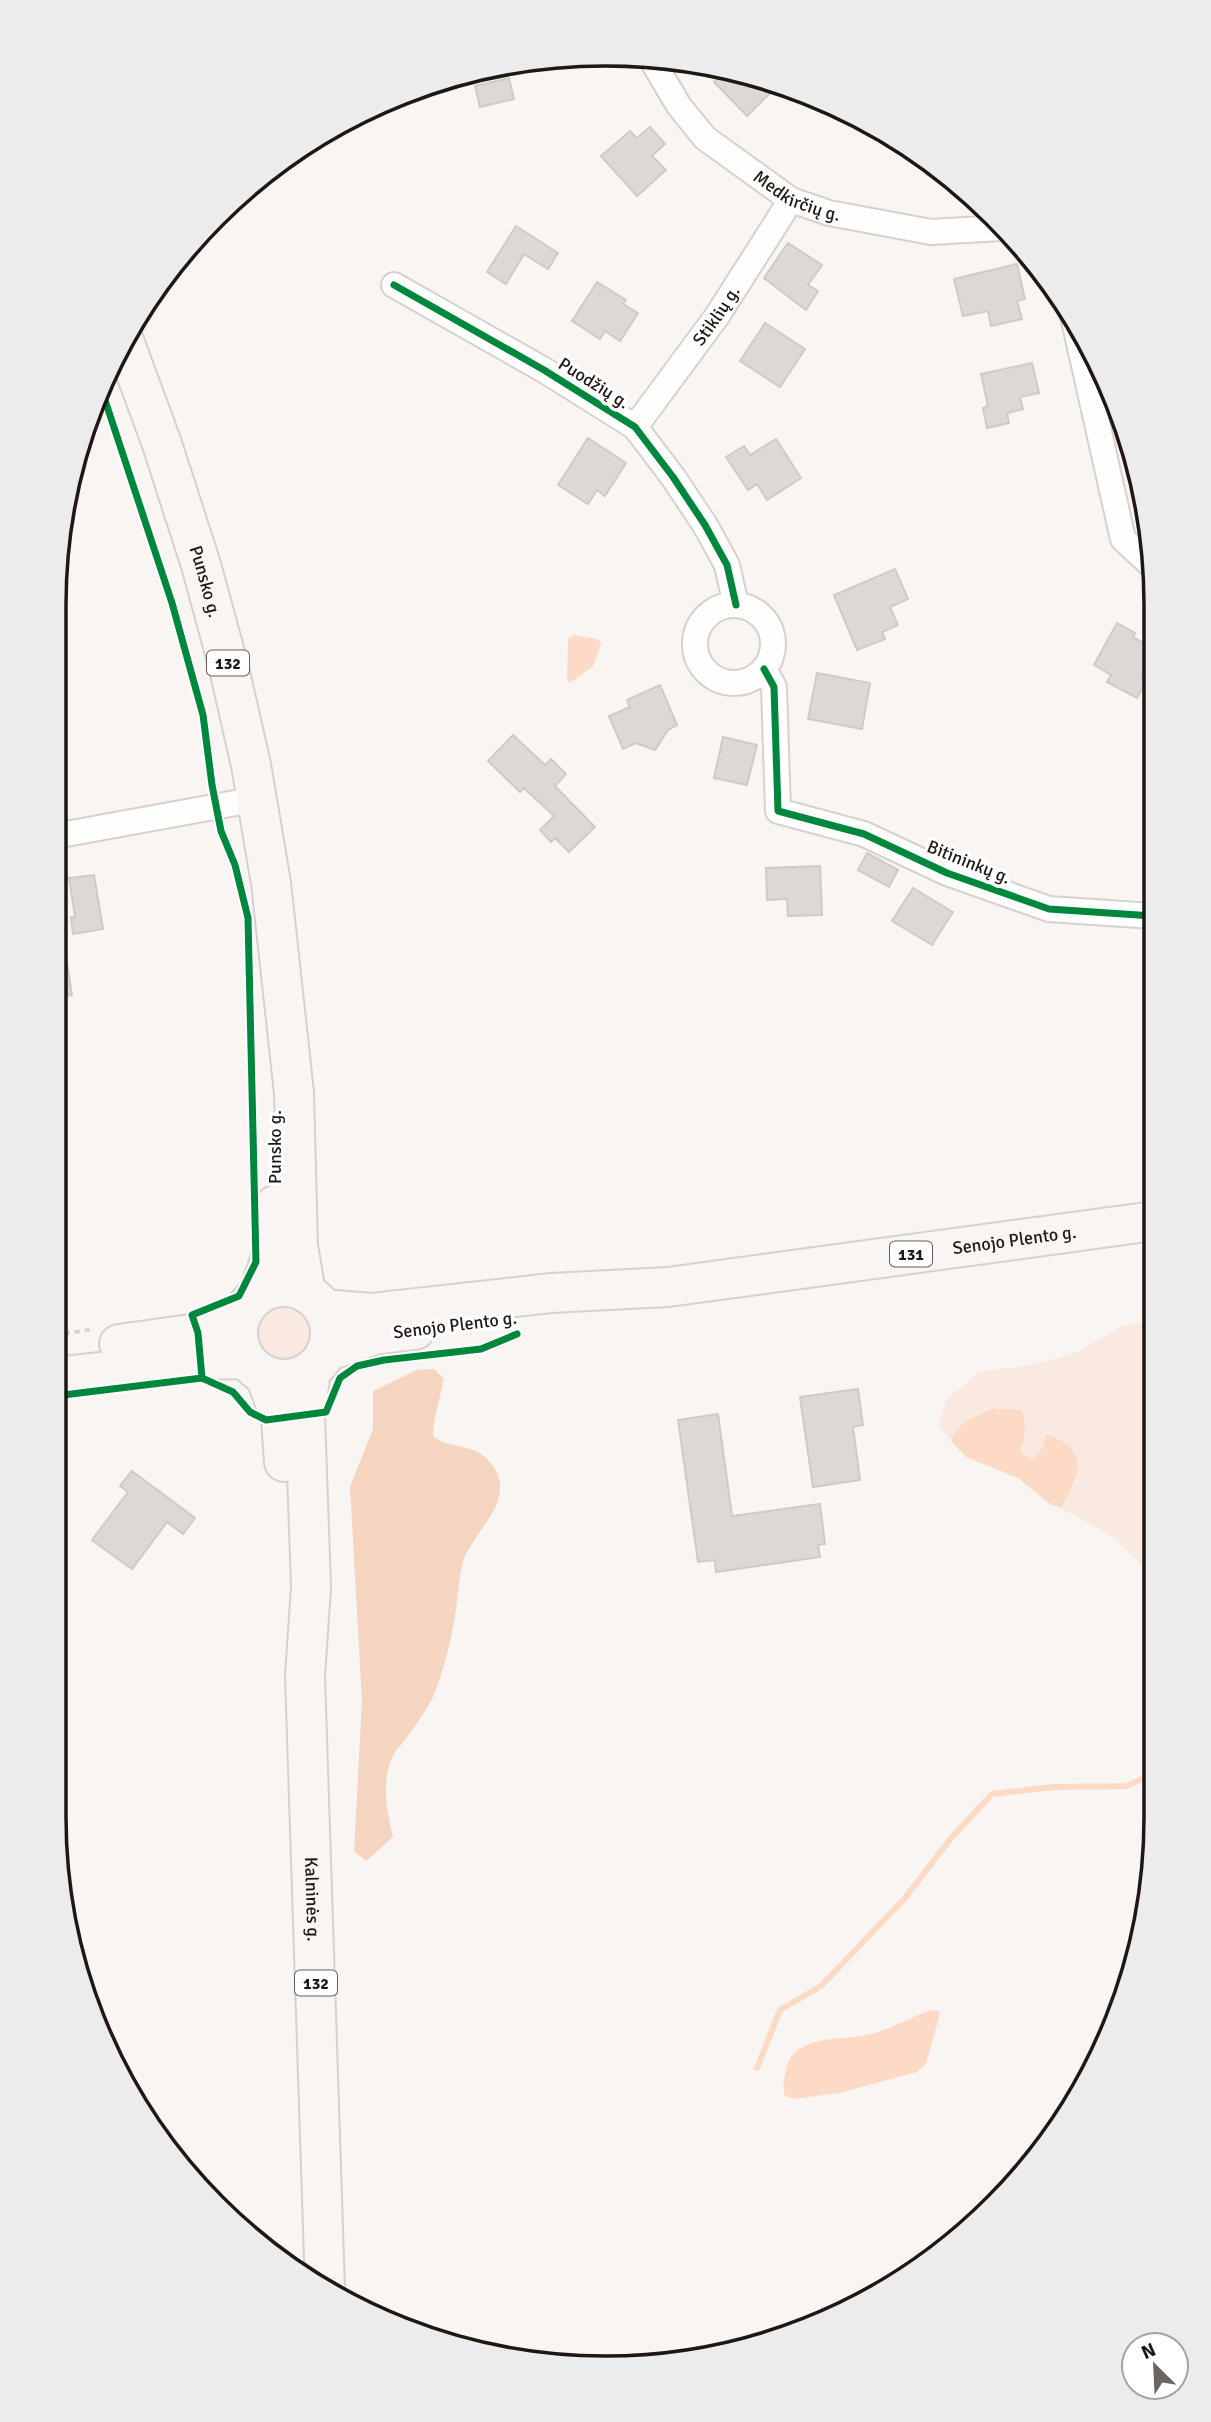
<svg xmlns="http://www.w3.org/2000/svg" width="1211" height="2422" viewBox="0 0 1211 2422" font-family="Signika,sans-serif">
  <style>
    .green { fill: #f9e9e0 }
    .forest { fill: #f5d4c0 }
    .water { fill: #fcdac6 }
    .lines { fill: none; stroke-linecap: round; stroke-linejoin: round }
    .stream { stroke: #fcdac6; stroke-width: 6 }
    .building { fill: #ddd8d5; stroke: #d0cac7; stroke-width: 2 }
    .street-casing { stroke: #d6d1ce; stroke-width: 28 }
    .primary-casing { stroke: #d4d1d1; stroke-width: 42 }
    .path { stroke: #d3d1d0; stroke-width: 3.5; stroke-dasharray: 5 5; stroke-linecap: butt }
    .street { stroke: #fefefd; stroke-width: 24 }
    .primary { stroke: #f8f5f3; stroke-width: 38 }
    .cycleway-casing { stroke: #fff; stroke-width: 11 }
    .cycleway { stroke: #00873e; stroke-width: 7 }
    .labels { text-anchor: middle; stroke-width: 7; stroke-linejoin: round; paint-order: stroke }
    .shield { fill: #fff; stroke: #625d5a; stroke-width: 2 }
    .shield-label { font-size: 16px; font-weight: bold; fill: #1e1714 }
    .street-label { font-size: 18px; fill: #1e1714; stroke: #fff }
    .rim { fill: none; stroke: #1e1714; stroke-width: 3.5 }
  </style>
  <rect width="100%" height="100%" fill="#f9f5f3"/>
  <!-- green -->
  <g class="green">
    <path d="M 281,1296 L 292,1296 C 326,1330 319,1336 294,1371 C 256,1380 231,1313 281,1296 Z"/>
    <path d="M 1154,1321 L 1155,1578 L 1111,1536 L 1061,1508 L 1077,1480 L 1048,1434 L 1042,1448 L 1032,1460 L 1020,1452 L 1025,1440 L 1021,1410 C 1012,1410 1000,1407 992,1409 C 975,1413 957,1425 951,1441 L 939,1426 L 946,1400 L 980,1372 L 1029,1365 L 1073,1354 L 1124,1325 Z"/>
  </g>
  <!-- forest -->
  <path class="forest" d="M 434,1369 L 444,1379 L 434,1421 L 433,1436 C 451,1452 479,1439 496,1471 C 513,1504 473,1532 463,1561 C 459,1576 458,1594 456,1609 C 452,1636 445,1666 435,1692 C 429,1707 417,1723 407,1737 C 403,1743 397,1748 394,1754 C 380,1778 387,1812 393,1837 L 366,1861 L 354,1851 L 362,1702 L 350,1487 L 373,1429 L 373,1391 L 417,1370 Z"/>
  <!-- water -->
  <g class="water">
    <path d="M 574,635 L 598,639 L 601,644 L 593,666 L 570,683 L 567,680 L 568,639 Z"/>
    <path d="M 993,1408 L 1021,1410 C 1027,1426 1026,1436 1020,1452 L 1032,1460 L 1042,1448 L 1047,1434 C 1053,1437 1063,1440 1068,1445 C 1088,1464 1072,1489 1061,1508 L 1051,1505 L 1018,1478 L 966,1457 L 951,1441 C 958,1422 976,1416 993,1408 Z"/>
    <path d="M 932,2010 L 939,2011 L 940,2013 L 926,2064 L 917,2072 L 839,2093 L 795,2099 L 785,2096 C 782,2087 784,2079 786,2070 C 794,2032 842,2042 871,2034 C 892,2028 911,2017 932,2010 Z"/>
  </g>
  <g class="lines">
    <!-- stream -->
    <path class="stream" d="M 757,2068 L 780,2010 L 821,1986 L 904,1899 L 952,1837 L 992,1794 L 1053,1787 L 1127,1786 L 1155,1773"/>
  </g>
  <!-- building -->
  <g class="building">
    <path d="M 727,69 L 748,73 L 768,81 L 775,88 L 747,116 L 714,82 Z"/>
    <path d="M 509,78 L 514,99 L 480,107 L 475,86 Z"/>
    <path d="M 650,127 L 665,144 L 652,156 L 666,170 L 637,196 L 601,156 L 630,131 L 637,138 Z"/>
    <path d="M 516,226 L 558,253 L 548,269 L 524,254 L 506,284 L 487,272 Z"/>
    <path d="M 788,243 L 822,265 L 808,285 L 818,291 L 806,310 L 764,278 Z"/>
    <path d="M 1017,264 L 1025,299 L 1017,301 L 1022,319 L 991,326 L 988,311 L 963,316 L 954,279 Z"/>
    <path d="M 597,282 L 626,300 L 623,304 L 638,313 L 620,341 L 605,331 L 600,339 L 572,321 Z"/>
    <path d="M 765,323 L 805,349 L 780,387 L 740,361 Z"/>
    <path d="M 1032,363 L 1039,393 L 1020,397 L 1023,409 L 1007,413 L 1009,423 L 987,428 L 983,408 L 988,406 L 981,374 Z"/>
    <path d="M 588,438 L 626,463 L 605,496 L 597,490 L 588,504 L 558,485 Z"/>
    <path d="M 776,439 L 801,478 L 767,500 L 757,484 L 748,490 L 726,457 L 744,446 L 750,455 Z"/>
    <path d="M 895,569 L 908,599 L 890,607 L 898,625 L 882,632 L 885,639 L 857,650 L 834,595 Z"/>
    <path d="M 1117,623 L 1135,633 L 1133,637 L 1152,648 L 1152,656 L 1141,675 L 1148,679 L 1137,698 L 1107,682 L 1111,675 L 1094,665 Z"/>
    <path d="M 817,673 L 870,683 L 862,729 L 808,719 Z"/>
    <path d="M 660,685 L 677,725 L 668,730 L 655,750 L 636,743 L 623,749 L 609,716 L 630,707 L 627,700 Z"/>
    <path d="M 513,735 L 545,765 L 551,759 L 566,774 L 555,786 L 595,827 L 569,852 L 555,838 L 551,842 L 540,830 L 554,816 L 524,788 L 520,792 L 488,761 Z"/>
    <path d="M 723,737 L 757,745 L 747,785 L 714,778 Z"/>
    <path d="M 867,853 L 898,870 L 889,887 L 858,870 Z"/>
    <path d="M 820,866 L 822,915 L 788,916 L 787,899 L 767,900 L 766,868 Z"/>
    <path d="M 94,875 L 103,929 L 73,934 L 71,917 L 75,917 L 69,878 Z"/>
    <path d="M 913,888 L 953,912 L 932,945 L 892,921 Z"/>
    <path d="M 64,945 L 72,995 L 55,998 L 55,946 Z"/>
    <path d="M 858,1389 L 863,1425 L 853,1427 L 860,1480 L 813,1487 L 800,1397 Z"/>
    <path d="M 718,1414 L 732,1516 L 820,1504 L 825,1544 L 818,1545 L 820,1557 L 716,1572 L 715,1560 L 698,1562 L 678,1420 Z"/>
    <path d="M 132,1471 L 195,1518 L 183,1534 L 167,1522 L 132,1569 L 92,1540 L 128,1492 L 120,1486 Z"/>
  </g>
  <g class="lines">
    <!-- street casing -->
    <g class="street-casing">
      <g id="street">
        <path id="s1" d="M 650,57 L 679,106 L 705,138 L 791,200 L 829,213 L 931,232 L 1001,228"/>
        <path d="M 394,285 L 544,370 L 635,427 L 673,477 L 705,525 L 727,565 L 736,605"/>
        <path d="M 1073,316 L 1123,539 L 1152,566"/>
        <path id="s2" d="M 635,427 L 717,316 L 791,200"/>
        <circle cx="734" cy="644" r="39"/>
        <path d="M 764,669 L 774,687 L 778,811 L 864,834 L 947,873 L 1049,909 L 1153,916"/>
        <path d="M 55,836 L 257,799"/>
      </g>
    </g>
    <!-- primary casing -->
    <g class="primary-casing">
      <g id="primary">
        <path id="s3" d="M 124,341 L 162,444 L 201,565 L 228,664 L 251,765 L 271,883 L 280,965 L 294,1093 L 298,1246 L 306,1293"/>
        <circle cx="284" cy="1333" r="46"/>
        <path d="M 258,1295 L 275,1246 L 275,1205"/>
        <path id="s4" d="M 323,1309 L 371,1313 L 551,1293 L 668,1287 L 1154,1221"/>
        <path d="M 119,1344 L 198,1333 L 240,1319"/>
        <path d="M 326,1352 L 374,1335 L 415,1330"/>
        <path id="s5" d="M 311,1370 L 305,1415 L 311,1587 L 305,1676 L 325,2290"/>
        <path d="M 265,1376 L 281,1418 L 284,1462"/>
        <path d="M 55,1377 L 202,1360 L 245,1359"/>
      </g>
    </g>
    <!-- path -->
    <path class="path" d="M 55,1335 L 94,1329"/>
    <!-- street -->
    <use href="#street" class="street"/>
    <!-- primary -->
    <use href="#primary" class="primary"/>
    <!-- cycleway casing -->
    <g class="cycleway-casing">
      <g id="cycleway">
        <path d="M 394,285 L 544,370 L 635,427 L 673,477 L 705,525 L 727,565 L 736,605"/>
        <path d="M 101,388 L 172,603 L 203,715 L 212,785 L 221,831 L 235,865 L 248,918 L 256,1262 L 239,1296 L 192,1315 L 198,1333 L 202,1378"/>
        <path d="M 764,669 L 774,687 L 778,811 L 864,834 L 947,873 L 1049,909 L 1153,916"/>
        <path d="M 55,1396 L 202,1378 L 233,1392 L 250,1412 L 266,1420 L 326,1412 L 340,1378 L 357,1366 L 384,1360 L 481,1349 L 517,1334"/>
      </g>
    </g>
    <!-- cycleway -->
    <use href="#cycleway" class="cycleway"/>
  </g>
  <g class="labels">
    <!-- shield labels -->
    <g class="shield">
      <rect x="207" y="650.5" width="42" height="25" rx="5"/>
      <rect x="890" y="1241.5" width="42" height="25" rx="5"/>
      <rect x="295" y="1970.5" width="42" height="25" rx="5"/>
    </g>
    <g class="shield-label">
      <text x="228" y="669">132</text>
      <text x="911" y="1260">131</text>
      <text x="316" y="1989">132</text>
    </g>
    <!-- street labels -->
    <g class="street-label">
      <text dy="6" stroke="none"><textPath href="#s1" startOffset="208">Medkirčių g.</textPath></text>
      <text dy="6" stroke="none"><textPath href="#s2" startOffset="138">Stiklių g.</textPath></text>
      <text transform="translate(594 383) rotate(32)" y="6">Puodžių g.</text>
      <text dy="6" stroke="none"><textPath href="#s3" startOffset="254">Punsko g.</textPath></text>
      <text transform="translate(969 862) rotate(22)" y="6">Bitininkų g.</text>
      <text transform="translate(275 1147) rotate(-90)" y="6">Punsko g.</text>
      <text dy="6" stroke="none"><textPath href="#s4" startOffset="696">Senojo Plento g.</textPath></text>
      <text transform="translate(455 1325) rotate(-7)" y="6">Senojo Plento g.</text>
      <text dy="6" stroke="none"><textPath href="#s5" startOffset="530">Kalninės g.</textPath></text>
    </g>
  </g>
  <!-- crop -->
  <path d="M0 0H1211V2422H0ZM605 66H605A539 539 0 0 1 1144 605V1817A539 539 0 0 1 605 2356H605A539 539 0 0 1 66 1817V605A539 539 0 0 1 605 66Z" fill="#edecec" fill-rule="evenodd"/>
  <path class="rim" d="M605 66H605A539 539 0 0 1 1144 605V1817A539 539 0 0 1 605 2356H605A539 539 0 0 1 66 1817V605A539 539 0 0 1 605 66Z"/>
  <!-- north arrow -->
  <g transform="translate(1155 2366) rotate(336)"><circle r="33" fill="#ffffff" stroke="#a5a2a1" stroke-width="2"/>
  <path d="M0-5L12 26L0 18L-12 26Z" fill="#6b6562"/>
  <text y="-10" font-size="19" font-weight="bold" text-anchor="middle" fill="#1e1714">N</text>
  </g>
</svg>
